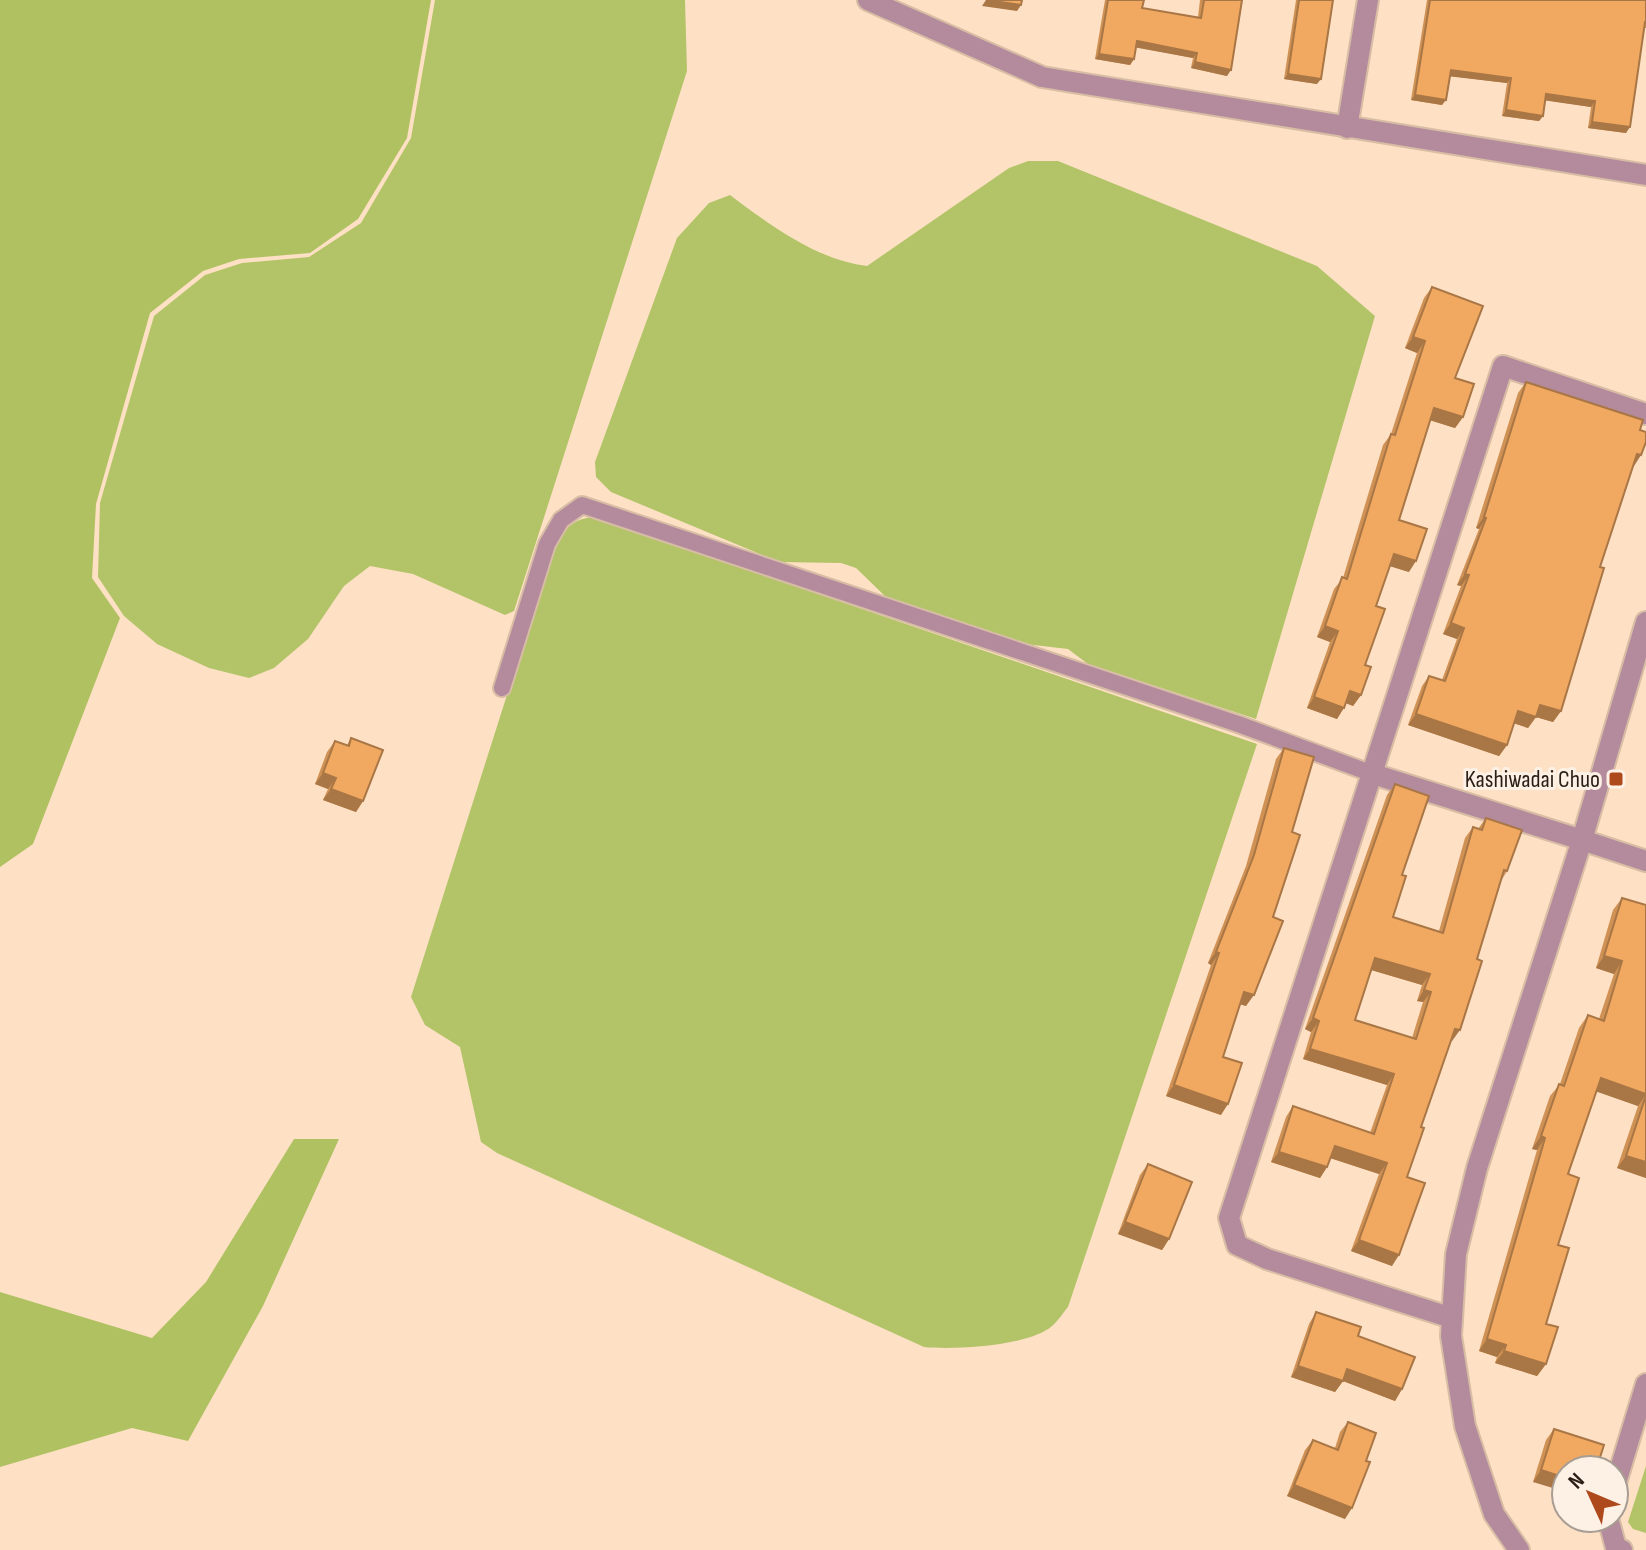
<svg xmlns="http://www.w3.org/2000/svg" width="1646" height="1550" viewBox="0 0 1646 1550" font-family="'Sofia Sans Condensed',sans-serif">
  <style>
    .green { fill: #b3c468 }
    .forest { fill: #b0c162 }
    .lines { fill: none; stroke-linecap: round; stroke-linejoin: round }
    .service-casing { stroke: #d8bda5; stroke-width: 20 }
    .minor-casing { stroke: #d8bda5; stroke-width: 24 }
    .tertiary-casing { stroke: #d8bda5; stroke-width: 24 }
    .service { stroke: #b38b9d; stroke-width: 16 }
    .minor { stroke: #b38b9d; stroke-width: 20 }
    .tertiary { stroke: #b38b9d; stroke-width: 20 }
    .wall { fill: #cf9154; fill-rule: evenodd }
    .shaded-wall { fill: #a97645 }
    .building { fill: #f1a962; stroke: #a97645; stroke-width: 2; fill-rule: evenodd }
    .poi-dot { fill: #ae491c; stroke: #fdf1e6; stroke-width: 3 }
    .labels { text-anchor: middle; stroke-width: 6; stroke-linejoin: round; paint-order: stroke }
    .poi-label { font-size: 24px; fill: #291e14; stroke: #fdf1e6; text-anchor: end }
  </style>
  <rect width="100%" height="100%" fill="#fee0c5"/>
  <!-- green -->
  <g class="green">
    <path d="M 435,0 L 685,0 L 687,71 L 514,611 L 505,615 L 413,574 L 370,566 L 344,586 L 308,639 L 274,668 L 249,678 L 209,668 L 157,644 L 124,616 L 98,577 L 100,503 L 154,316 L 205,275 L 242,263 L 309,257 L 361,223 L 411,138 Z"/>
    <path d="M 1028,161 L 1058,161 L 1317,266 L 1375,316 L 1256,719 L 1088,664 L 1068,649 L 1025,644 L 887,598 L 856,568 L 841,563 L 779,562 L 611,492 L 596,477 L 595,462 L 677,238 L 709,203 L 730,195 C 770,225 817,260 867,266 L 1009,168 Z"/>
    <path d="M 593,517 L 1257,744 L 1068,1307 C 1063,1313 1058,1321 1052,1326 C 1030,1346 953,1350 924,1347 L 497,1153 L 481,1142 L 460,1047 L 425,1025 L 411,997 L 554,547 C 563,530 572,519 593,517 Z"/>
    <path d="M 1646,1466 L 1646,1533 L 1633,1529 L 1628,1522 Z"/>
  </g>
  <!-- forest -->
  <g class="forest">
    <path d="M 0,0 L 431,0 L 407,138 L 358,219 L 310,253 L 239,259 L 203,271 L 150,313 L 96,504 L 92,578 L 120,618 L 33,844 L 0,867 Z"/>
    <path d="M 294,1139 L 339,1139 L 263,1306 L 188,1441 L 132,1428 L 0,1467 L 0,1292 L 152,1338 L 206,1282 Z"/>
  </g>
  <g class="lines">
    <!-- service casing -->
    <g class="service-casing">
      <path id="service" d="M 502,688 L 547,544 L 561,520 L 582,505 L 1238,724 L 1373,774"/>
    </g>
    <!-- minor casing -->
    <g class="minor-casing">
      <g id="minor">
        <path d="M 868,0 L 1042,77 L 1646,175"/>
        <path d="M 1347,128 L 1368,0"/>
        <path d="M 1373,774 L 1582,840"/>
        <path d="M 1452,1318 L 1267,1259 L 1237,1245 L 1229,1218 L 1503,366 L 1646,414"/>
        <path d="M 1614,1489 L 1646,1384"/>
        <path d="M 1608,1518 L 1616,1548 L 1622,1550"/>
      </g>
    </g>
    <!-- tertiary casing -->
    <g class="tertiary-casing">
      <g id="tertiary">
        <path d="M 1582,840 L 1646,861"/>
        <path d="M 1519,1550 L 1494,1514 L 1465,1426 L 1451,1336 L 1456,1254 L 1477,1168 L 1582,840 L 1646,622"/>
      </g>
    </g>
    <!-- service -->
    <use href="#service" class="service"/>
    <!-- minor -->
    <use href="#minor" class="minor"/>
    <!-- tertiary -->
    <use href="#tertiary" class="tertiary"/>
  </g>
  <!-- wall -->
  <g class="wall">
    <path d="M 1105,0 L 1144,0 L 1142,8 L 1198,17 L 1200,0 L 1242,0 L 1227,76 L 1191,68 L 1193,58 L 1136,47 L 1134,59 L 1130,65 L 1095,59 Z"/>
    <path d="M 1296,0 L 1333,0 L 1317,84 L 1284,79 Z"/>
    <path d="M 1427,0 L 1646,0 L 1646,28 L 1644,28 L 1626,133 L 1588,128 L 1591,107 L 1545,100 L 1543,116 L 1539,121 L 1502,116 L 1507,83 L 1450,76 L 1442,105 L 1411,100 Z"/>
    <path d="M 1432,287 L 1463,417 L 1455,428 L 1430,420 L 1399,520 L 1409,572 L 1390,566 L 1376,606 L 1361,695 L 1353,706 L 1346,703 L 1337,719 L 1307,708 L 1330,642 L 1317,637 L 1334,589 L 1343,578 L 1383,445 L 1391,434 L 1417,353 L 1405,348 L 1424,298 Z"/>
    <path d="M 1526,382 L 1640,430 L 1641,455 L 1633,466 L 1600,567 L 1561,711 L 1553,722 L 1536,717 L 1528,728 L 1514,723 L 1507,745 L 1499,756 L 1408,725 L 1422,686 L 1429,676 L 1442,680 L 1457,639 L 1443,634 L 1461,586 L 1457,585 L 1479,529 L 1476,528 L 1518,393 Z"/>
    <path d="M 351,738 L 363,801 L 356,812 L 323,800 L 328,789 L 315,784 L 327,752 L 335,741 L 347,745 Z"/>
    <path d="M 1284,748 L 1292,832 L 1273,917 L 1246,1006 L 1240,1004 L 1223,1057 L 1221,1115 L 1166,1096 L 1211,965 L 1208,963 L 1246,866 L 1276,759 Z"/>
    <path d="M 1395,784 L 1402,875 L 1393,917 L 1439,931 L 1465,838 L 1473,827 L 1478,829 L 1486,818 L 1507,871 L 1501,881 L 1452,1041 L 1451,1041 L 1421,1127 L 1407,1177 L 1392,1266 L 1351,1251 L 1379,1174 L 1330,1158 L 1327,1167 L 1320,1178 L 1271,1162 L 1286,1117 L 1293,1106 L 1370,1133 L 1387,1085 L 1303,1059 L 1311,1032 L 1305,1029 L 1387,795 ZM 1371,970 L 1422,985 L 1417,1001 L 1423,1002 L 1412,1038 L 1355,1020 Z"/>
    <path d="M 1622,898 L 1646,905 L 1646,1178 L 1617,1168 L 1638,1106 L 1596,1091 L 1568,1174 L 1546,1324 L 1546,1364 L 1537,1376 L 1495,1363 L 1497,1357 L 1479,1351 L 1537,1150 L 1532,1149 L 1550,1096 L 1560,1084 L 1579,1028 L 1588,1015 L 1599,1019 L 1614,974 L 1596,968 L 1613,910 Z"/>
    <path d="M 1148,1164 L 1169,1239 L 1162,1250 L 1118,1234 L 1140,1175 Z"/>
    <path d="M 1316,1312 L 1358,1336 L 1402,1389 L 1395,1401 L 1343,1381 L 1335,1392 L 1291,1377 L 1309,1324 Z"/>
    <path d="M 1348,1422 L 1345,1519 L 1287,1496 L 1305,1450 L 1313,1440 L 1335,1448 L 1340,1432 Z"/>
    <path d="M 1554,1429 L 1604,1445 L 1533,1482 L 1546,1440 Z"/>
  </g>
  <!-- shaded-wall -->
  <g class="shaded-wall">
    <path d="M 986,0 L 1021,5 L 1017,11 L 982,6 Z"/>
    <path d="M 1137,41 L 1197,53 L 1193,58 L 1133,47 Z"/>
    <path d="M 1099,54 L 1134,59 L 1130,65 L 1095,59 Z"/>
    <path d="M 1195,62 L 1231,70 L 1227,76 L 1191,68 Z"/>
    <path d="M 1451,70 L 1511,78 L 1507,83 L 1447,76 Z"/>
    <path d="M 1288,74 L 1321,79 L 1317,84 L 1284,79 Z"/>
    <path d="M 1546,94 L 1595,101 L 1591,107 L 1542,100 Z"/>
    <path d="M 1415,95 L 1446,100 L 1442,105 L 1411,100 Z"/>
    <path d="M 1506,110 L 1543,116 L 1539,121 L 1502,116 Z"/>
    <path d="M 1592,122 L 1630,127 L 1626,133 L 1588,128 Z"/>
    <path d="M 1413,337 L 1425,341 L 1417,353 L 1405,348 Z"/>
    <path d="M 1434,408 L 1463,417 L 1455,428 L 1426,419 Z"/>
    <path d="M 1637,454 L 1641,455 L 1634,466 L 1629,465 Z"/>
    <path d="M 1484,517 L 1486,518 L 1479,529 L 1476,528 Z"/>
    <path d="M 1394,554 L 1416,561 L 1409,572 L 1386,565 Z"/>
    <path d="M 1465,574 L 1469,575 L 1461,586 L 1457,585 Z"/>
    <path d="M 1451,623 L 1464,628 L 1457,639 L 1443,634 Z"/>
    <path d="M 1325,626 L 1338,631 L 1330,642 L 1317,637 Z"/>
    <path d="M 1350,691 L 1361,695 L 1353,706 L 1343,702 Z"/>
    <path d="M 1314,697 L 1344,708 L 1337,719 L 1307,708 Z"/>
    <path d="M 1540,705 L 1561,711 L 1553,722 L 1536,717 L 1528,728 L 1510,722 L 1518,711 Z"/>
    <path d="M 1416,714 L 1507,745 L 1499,756 L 1408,725 Z"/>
    <path d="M 323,773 L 336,778 L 328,789 L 315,784 Z"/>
    <path d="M 331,789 L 363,801 L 356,812 L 323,800 Z"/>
    <path d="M 1216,952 L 1219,953 L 1211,965 L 1208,963 Z"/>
    <path d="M 1604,956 L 1622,961 L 1614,974 L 1596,968 Z"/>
    <path d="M 1375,958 L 1430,974 L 1422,985 L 1368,969 Z"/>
    <path d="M 1424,990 L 1431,992 L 1423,1002 L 1417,1001 Z"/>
    <path d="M 1244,992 L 1254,995 L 1246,1006 L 1236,1003 Z"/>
    <path d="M 1313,1018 L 1319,1021 L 1311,1032 L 1305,1029 Z"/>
    <path d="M 1455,1029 L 1460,1030 L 1452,1041 L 1447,1040 Z"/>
    <path d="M 1310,1049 L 1394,1074 L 1387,1085 L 1303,1059 Z"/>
    <path d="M 1601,1078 L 1646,1094 L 1638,1106 L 1592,1090 Z"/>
    <path d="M 1174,1085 L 1228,1104 L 1221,1115 L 1166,1096 Z"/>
    <path d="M 1541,1136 L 1545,1138 L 1537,1150 L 1532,1149 Z"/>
    <path d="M 1335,1146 L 1387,1163 L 1379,1174 L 1327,1157 Z"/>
    <path d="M 1279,1152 L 1327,1167 L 1320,1178 L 1271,1162 Z"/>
    <path d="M 1626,1156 L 1646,1162 L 1646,1178 L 1617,1168 Z"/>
    <path d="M 1125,1222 L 1169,1239 L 1162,1250 L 1118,1234 Z"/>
    <path d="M 1359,1240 L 1399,1255 L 1392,1266 L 1351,1251 Z"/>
    <path d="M 1487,1339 L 1506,1345 L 1497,1357 L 1479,1351 Z"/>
    <path d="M 1504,1351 L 1546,1364 L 1537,1376 L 1495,1363 Z"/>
    <path d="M 1298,1366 L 1347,1369 L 1402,1389 L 1395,1401 L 1343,1381 L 1335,1392 L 1291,1377 Z"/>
    <path d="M 1541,1470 L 1566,1478 L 1566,1492 L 1533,1482 Z"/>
    <path d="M 1294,1485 L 1352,1508 L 1345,1519 L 1287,1496 Z"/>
  </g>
  <!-- building -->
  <g class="building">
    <path d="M 986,0 L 1022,0 L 1021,5 Z"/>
    <path d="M 1108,0 L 1144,0 L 1142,8 L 1201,18 L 1204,0 L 1242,0 L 1231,70 L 1195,62 L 1197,53 L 1137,41 L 1134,59 L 1099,54 Z"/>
    <path d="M 1299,0 L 1333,0 L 1321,79 L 1288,74 Z"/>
    <path d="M 1430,0 L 1646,0 L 1646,22 L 1645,22 L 1630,127 L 1592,122 L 1595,101 L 1546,94 L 1543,116 L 1506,110 L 1511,78 L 1451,70 L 1446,100 L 1415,95 Z"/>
    <path d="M 1432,287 L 1483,306 L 1455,378 L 1474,384 L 1463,417 L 1434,408 L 1399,520 L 1427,529 L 1416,561 L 1394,554 L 1376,606 L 1385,609 L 1365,665 L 1371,667 L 1361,695 L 1350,691 L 1344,708 L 1314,697 L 1338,631 L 1325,626 L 1342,577 L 1347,579 L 1391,434 L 1395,435 L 1425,341 L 1413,337 Z"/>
    <path d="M 1526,382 L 1643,420 L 1640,430 L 1646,432 L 1646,442 L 1641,455 L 1637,454 L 1600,567 L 1604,568 L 1561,711 L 1540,705 L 1536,717 L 1518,711 L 1507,745 L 1416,714 L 1429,676 L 1445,681 L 1464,628 L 1451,623 L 1469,575 L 1465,574 L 1486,518 L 1484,517 Z"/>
    <path d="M 351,738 L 383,750 L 363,801 L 331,789 L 336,778 L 323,773 L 335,741 L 349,746 Z"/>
    <path d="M 1284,748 L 1314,757 L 1292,832 L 1300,835 L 1273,917 L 1283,921 L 1254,995 L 1244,992 L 1223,1057 L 1242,1063 L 1228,1104 L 1174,1085 L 1219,953 L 1216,952 L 1254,855 Z"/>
    <path d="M 1395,784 L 1429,796 L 1402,875 L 1406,876 L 1393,917 L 1443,933 L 1473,827 L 1482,830 L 1486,818 L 1522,830 L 1507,871 L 1504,870 L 1477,959 L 1482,961 L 1460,1030 L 1455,1029 L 1421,1127 L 1424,1128 L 1407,1177 L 1425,1183 L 1399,1255 L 1359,1240 L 1387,1163 L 1335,1146 L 1327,1167 L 1279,1152 L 1293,1106 L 1374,1134 L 1394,1074 L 1310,1049 L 1319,1021 L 1313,1018 ZM 1375,958 L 1430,974 L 1424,990 L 1431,992 L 1416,1039 L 1355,1020 Z"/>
    <path d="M 1622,898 L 1646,905 L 1646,1094 L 1601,1078 L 1568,1174 L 1579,1178 L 1558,1245 L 1569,1248 L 1546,1324 L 1558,1327 L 1546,1364 L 1504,1351 L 1506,1345 L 1487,1339 L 1545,1138 L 1541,1136 L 1559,1084 L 1564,1086 L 1588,1015 L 1604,1021 L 1622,961 L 1604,956 Z"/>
    <path d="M 1646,1095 L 1646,1162 L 1626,1156 Z"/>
    <path d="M 1148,1164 L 1192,1182 L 1169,1239 L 1125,1222 Z"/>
    <path d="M 1316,1312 L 1361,1327 L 1358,1336 L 1415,1357 L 1402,1389 L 1347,1369 L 1343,1381 L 1298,1366 Z"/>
    <path d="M 1348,1422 L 1376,1433 L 1366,1461 L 1370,1462 L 1352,1508 L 1294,1485 L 1313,1440 L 1338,1450 Z"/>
    <path d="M 1554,1429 L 1604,1445 L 1596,1470 L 1566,1470 L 1566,1478 L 1541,1470 Z"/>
  </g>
  <!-- markers -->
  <rect class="poi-dot" x="1608" y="771" width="16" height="16" rx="4"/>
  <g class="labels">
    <!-- poi labels -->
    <g class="poi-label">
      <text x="1600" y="787">Kashiwadai Chuo</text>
    </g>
  </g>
  <!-- north arrow -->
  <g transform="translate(1590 1494) rotate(314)"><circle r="38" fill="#fdf1e6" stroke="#a89d92" stroke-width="2"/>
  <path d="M0-6L14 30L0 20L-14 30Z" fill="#ae491c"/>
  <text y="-12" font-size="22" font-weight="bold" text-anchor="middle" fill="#291e14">N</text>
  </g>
</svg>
